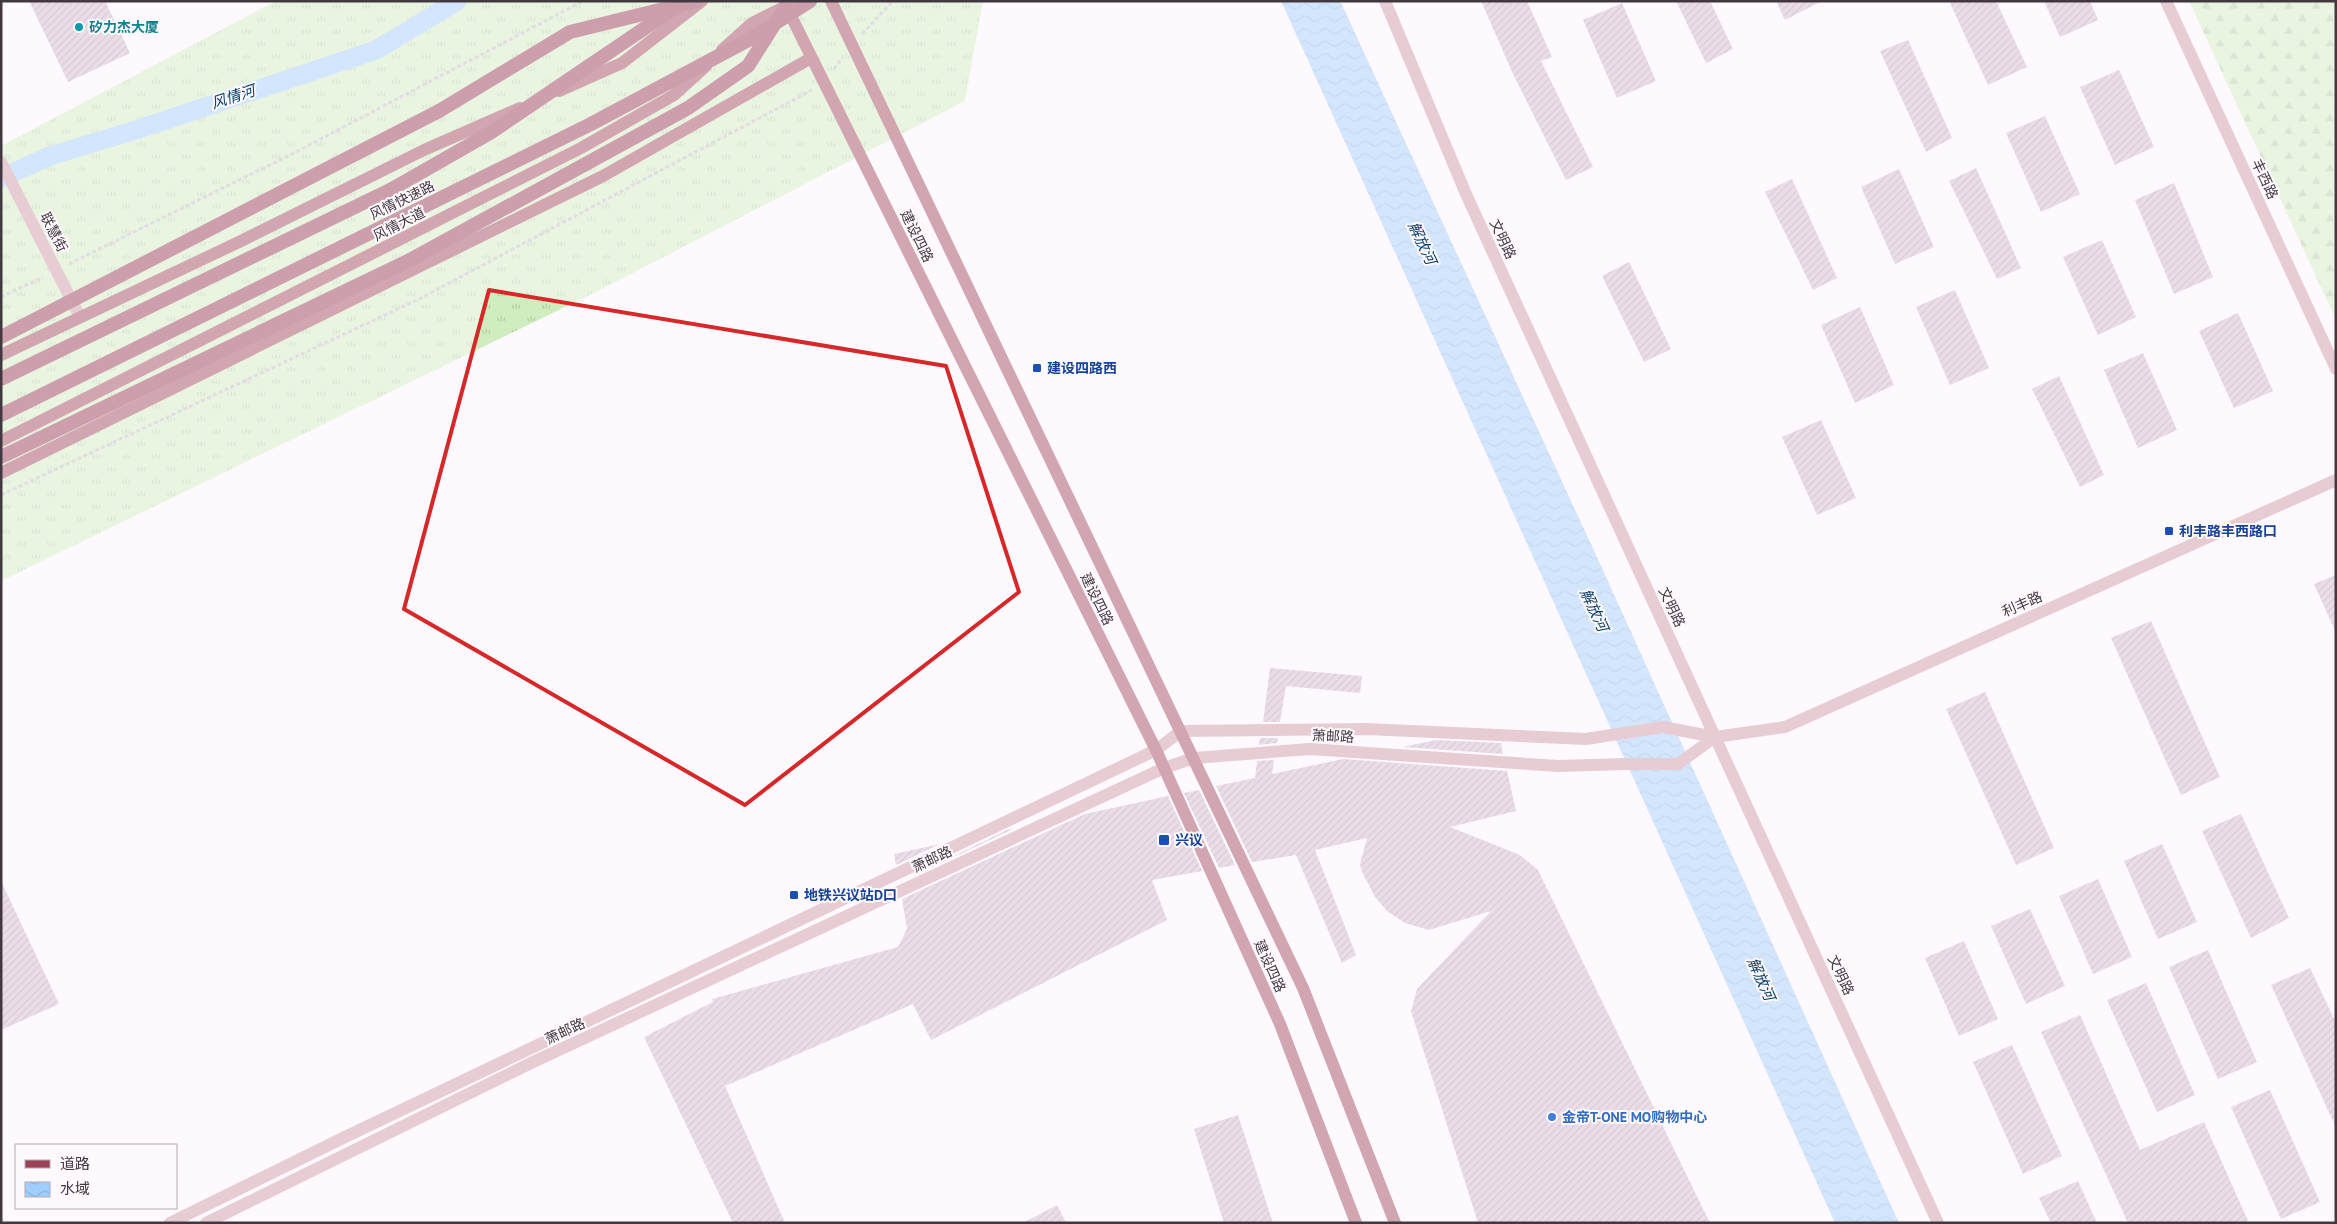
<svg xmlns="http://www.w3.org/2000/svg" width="2337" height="1224" viewBox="0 0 2337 1224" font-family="'PT Sans','Noto Sans SC',sans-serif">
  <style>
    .grass { fill: url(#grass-tufts) }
    .forest { fill: url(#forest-firs) }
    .water { fill: url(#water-waves) }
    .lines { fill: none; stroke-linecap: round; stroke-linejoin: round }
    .canal { stroke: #9fcffe; stroke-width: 19 }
    .building { fill: url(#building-hatch) }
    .path { stroke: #c1bbc1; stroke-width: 3; stroke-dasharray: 4 2.5; stroke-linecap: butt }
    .minor { stroke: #cd98a0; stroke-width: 12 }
    .tertiary { stroke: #cd98a0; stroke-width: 12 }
    .primary { stroke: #9c4256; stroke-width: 12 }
    .trunk { stroke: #922f4a; stroke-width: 14 }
    .tertiary-bridge { stroke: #cd98a0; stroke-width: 12 }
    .trunk-bridge { stroke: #922f4a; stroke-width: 14 }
    .marked { fill: none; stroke: #d62828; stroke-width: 4; stroke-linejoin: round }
    .culture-dot { fill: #0f9aa8; stroke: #fef9fe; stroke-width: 2 }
    .transit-dot { fill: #1a4fb4; stroke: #fef9fe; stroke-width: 2 }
    .shop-dot { fill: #3f7fe0; stroke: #fef9fe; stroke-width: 2 }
    .labels { text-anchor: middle; stroke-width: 4; stroke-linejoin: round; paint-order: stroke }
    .culture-label { font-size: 14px; font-weight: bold; fill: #0d838f; stroke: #fef9fe; text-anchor: start }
    .street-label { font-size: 14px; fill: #413840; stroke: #fef9fe }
    .transit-label { font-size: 14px; font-weight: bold; fill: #164399; stroke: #fef9fe; text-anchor: start }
    .shop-label { font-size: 14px; font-weight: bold; fill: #366cbe; stroke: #fef9fe; text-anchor: start }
    .water-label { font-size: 15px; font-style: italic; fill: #0a3f6a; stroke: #fef9fe }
  </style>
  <defs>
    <pattern id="grass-tufts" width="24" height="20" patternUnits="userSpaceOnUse" patternTransform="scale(1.25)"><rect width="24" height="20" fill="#d0edbf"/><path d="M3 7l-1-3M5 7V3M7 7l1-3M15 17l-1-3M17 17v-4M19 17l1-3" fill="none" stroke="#b4cca5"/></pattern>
    <pattern id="forest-firs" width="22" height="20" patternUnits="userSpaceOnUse" patternTransform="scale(1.25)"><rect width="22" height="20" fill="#d0edbf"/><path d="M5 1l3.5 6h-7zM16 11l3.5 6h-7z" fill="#b4cca5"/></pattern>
    <pattern id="water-waves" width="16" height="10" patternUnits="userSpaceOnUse" patternTransform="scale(1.25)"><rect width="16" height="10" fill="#9fcffe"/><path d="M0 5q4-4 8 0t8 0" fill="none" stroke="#8ab2db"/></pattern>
    <pattern id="building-hatch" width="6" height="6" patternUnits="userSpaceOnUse" patternTransform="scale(1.25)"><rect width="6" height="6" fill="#d2bacc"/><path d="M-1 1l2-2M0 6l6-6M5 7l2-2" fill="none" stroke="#ac98a7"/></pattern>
  </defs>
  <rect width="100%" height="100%" fill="#fef9fe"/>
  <!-- grass -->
  <path class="grass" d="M 276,1 L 983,1 L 965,101 L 602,289 L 1,581 L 1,146 Z"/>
  <!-- forest -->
  <path class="forest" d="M 2189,1 L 2336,1 L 2336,320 Z"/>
  <!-- water -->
  <path class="water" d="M 1281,1 L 1340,1 L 1343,7 L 1602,568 L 1899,1223 L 1835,1223 Z"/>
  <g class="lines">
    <!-- canal -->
    <path class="canal" d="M 1,178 L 50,156 L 139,129 L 376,50 L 457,1"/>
  </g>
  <!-- building -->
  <g class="building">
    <path d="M 29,1 L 105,1 L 130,53 L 68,82 Z"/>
    <path d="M 1481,1 L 1527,1 L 1552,57 L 1541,61 L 1593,167 L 1566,180 L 1513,74 Z"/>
    <path d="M 1676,1 L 1710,1 L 1733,49 L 1706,63 Z"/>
    <path d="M 1776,1 L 1822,1 L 1785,20 Z"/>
    <path d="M 1949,1 L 1996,1 L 2027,67 L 1988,85 Z"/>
    <path d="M 2044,1 L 2090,1 L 2098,20 L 2060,37 Z"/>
    <path d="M 1622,3 L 1656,81 L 1617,98 L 1583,20 Z"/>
    <path d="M 1908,40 L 1952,138 L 1926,152 L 1880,51 Z"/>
    <path d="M 2119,70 L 2154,147 L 2115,165 L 2080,87 Z"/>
    <path d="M 2045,116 L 2080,194 L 2041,212 L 2006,133 Z"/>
    <path d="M 1976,168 L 2021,268 L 1997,279 L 1949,181 Z"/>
    <path d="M 1899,169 L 1934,247 L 1895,264 L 1861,187 Z"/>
    <path d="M 1792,179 L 1837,278 L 1813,290 L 1765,192 Z"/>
    <path d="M 2174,183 L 2213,277 L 2174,294 L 2135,200 Z"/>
    <path d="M 2102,240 L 2136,317 L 2098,335 L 2063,257 Z"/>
    <path d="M 1629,262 L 1671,349 L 1644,362 L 1602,276 Z"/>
    <path d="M 1955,290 L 1989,368 L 1950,385 L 1916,307 Z"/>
    <path d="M 1860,307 L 1894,385 L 1855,403 L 1821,325 Z"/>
    <path d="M 2238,313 L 2273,391 L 2234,408 L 2199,331 Z"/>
    <path d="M 2143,353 L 2177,430 L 2138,448 L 2104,370 Z"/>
    <path d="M 2059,376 L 2104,475 L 2080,487 L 2032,389 Z"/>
    <path d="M 1821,420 L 1856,498 L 1817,515 L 1782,437 Z"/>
    <path d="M 2336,575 L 2336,633 L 2314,584 Z"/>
    <path d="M 2151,621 L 2220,777 L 2181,795 L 2111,638 Z"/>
    <path d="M 1270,668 L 1362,676 L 1360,693 L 1286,686 L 1280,722 L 1263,722 Z"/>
    <path d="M 1985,692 L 2054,848 L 2016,865 L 1946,709 Z"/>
    <path d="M 1260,738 L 1278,738 L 1277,743 L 1259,745 Z"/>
    <path d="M 1436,740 L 1501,743 L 1503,754 L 1403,747 Z"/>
    <path d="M 1343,759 L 1507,771 L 1516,811 L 1450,827 L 1520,855 L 1538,870 L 1710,1223 L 1478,1223 L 1411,1011 L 1417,989 L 1491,911 L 1429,930 L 1405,923 L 1387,911 L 1375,897 L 1362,872 L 1360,864 L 1367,838 L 1315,850 L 1356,955 L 1342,963 L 1296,855 L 1252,862 L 1216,786 L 1255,778 L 1257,761 L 1274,760 L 1272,774 Z"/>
    <path d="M 1199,790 L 1235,865 L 1219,868 L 1184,793 Z"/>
    <path d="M 1168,796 L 1202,871 L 1152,880 L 1167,920 L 931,1040 L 913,1004 L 725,1086 L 785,1223 L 733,1223 L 644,1037 L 713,1002 L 712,999 L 898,947 L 907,929 L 902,899 L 1085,814 Z"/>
    <path d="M 2241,814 L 2289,918 L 2251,938 L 2202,831 Z"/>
    <path d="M 1015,828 L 899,883 L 1007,830 Z"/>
    <path d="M 940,844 L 896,865 L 894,854 Z"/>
    <path d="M 2162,844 L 2197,922 L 2158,939 L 2124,861 Z"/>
    <path d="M 2098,879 L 2132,957 L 2093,974 L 2059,896 Z"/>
    <path d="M 1,881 L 59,1004 L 1,1030 Z"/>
    <path d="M 2030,909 L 2065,986 L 2026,1004 L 1991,926 Z"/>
    <path d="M 1964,941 L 1998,1019 L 1959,1036 L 1925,958 Z"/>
    <path d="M 2208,950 L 2257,1062 L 2218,1079 L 2169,967 Z"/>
    <path d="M 2310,968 L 2336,1023 L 2336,1128 L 2271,985 Z"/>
    <path d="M 2146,983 L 2195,1095 L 2157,1112 L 2107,1000 Z"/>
    <path d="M 2080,1015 L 2140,1150 L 2204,1122 L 2249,1223 L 2128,1223 L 2041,1032 Z"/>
    <path d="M 2012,1045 L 2062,1156 L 2023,1174 L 1973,1062 Z"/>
    <path d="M 2270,1090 L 2320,1202 L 2281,1219 L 2231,1107 Z"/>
    <path d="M 1238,1115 L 1273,1223 L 1224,1223 L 1194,1129 Z"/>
    <path d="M 2078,1181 L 2097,1223 L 2051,1223 L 2039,1198 Z"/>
    <path d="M 1057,1205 L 1066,1223 L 1023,1223 Z"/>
  </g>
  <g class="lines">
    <!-- path -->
    <g class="path">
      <path d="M 862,34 L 893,1"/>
      <path d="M 834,69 L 842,58"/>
      <path d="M 69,264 L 298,151 L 583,1"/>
      <path d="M 1,297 L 43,277"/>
      <path d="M 1,495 L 419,299 L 812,90"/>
    </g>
    <!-- minor -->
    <path class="minor" d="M 2166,1 L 2336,369"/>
    <!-- tertiary -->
    <g class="tertiary">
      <path d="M 1385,1 L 1466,194 L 1938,1223"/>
      <path d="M 1,162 L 80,317"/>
      <path d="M 1678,764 L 1715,737"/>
      <path d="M 170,1223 L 345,1137 L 1156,750 L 1181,731 L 1367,729 L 1586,739 L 1663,727 L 1715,737 L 1785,727 L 2336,480"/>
      <path d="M 206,1223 L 531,1063 L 1164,768 L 1194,758 L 1310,749 L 1558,766 L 1626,764"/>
    </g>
    <!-- primary -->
    <g class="primary">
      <path d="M 831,1 L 1303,988 L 1395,1223"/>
      <path d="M 786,6 L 1156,750 L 1280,1024 L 1356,1223"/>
      <path d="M 722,50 L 752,23 L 786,6 L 788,2"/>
      <path d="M 559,91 L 622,63 L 702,1"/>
      <path d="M 1,355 L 241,241 L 424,150 L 520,108"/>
      <path d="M 1,441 L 581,148 L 674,95 L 706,66"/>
      <path d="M 1,473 L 603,176 L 811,58"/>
    </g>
    <!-- trunk -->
    <g class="trunk">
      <path d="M 439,111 L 570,32 L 696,1"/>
      <path d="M 1,379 L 392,189"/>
      <path d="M 1,457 L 410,260 L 688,108 L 748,66 L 786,6"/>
    </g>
    <!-- tertiary-bridge -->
    <path class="tertiary-bridge" d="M 1626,764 L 1678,764"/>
    <!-- trunk-bridge -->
    <g class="trunk-bridge">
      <path d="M 392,189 L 490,133 L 685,1"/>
      <path d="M 1,337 L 439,111"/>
      <path d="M 1,415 L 591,124 L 752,38 L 810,1"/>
    </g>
  </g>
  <!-- marked area -->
  <path d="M0 0H2337V1224H0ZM 489,290 L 946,366 L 1019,592 L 745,805 L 404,609 Z" fill="#fef9fe" fill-opacity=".55" fill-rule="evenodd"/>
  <path class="marked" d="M 489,290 L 946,366 L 1019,592 L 745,805 L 404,609 Z"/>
  <!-- markers -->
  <circle class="culture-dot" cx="79" cy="27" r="5"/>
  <g class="transit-dot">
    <rect x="1032" y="363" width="10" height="10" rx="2.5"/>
    <rect x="2164" y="526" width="10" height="10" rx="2.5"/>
    <rect x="1158" y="834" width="12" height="12" rx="2.5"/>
    <rect x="789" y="890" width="10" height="10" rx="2.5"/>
  </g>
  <circle class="shop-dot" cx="1552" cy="1117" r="5"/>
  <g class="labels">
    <!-- culture labels -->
    <g class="culture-label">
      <text x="89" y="32">矽力杰大厦</text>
    </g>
    <!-- street labels -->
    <g class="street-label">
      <text transform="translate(2265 179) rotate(65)" y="5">丰西路</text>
      <text transform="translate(402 200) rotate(-26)" y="5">风情快速路</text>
      <text transform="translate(399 224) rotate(-27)" y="5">风情大道</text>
      <text transform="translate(54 232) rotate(63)" y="5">联慧街</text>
      <text transform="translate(917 236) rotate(64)" y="5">建设四路</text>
      <text transform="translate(1503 239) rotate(65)" y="5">文明路</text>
      <text transform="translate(1097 599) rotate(64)" y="5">建设四路</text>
      <text transform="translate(2022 604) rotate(-24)" y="5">利丰路</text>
      <text transform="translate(1672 607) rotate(65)" y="5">文明路</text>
      <text transform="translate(1333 736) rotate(3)" y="5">萧邮路</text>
      <text transform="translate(932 859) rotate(-25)" y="5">萧邮路</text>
      <text transform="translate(1270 966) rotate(66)" y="5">建设四路</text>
      <text transform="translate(1841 975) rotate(65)" y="5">文明路</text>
      <text transform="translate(565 1031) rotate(-25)" y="5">萧邮路</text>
    </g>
    <!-- transit labels -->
    <g class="transit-label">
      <text x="1047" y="373">建设四路西</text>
      <text x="2179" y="536">利丰路丰西路口</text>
      <text x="1175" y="845">兴议</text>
      <text x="804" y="900">地铁兴议站D口</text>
    </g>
    <!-- shop labels -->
    <g class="shop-label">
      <text x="1562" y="1122">金帝T-ONE MO购物中心</text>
    </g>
    <!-- water labels -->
    <g class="water-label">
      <text transform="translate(233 97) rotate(-18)" y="5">风情河</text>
      <text transform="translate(1422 243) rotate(65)" y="5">解放河</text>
      <text transform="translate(1594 610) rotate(65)" y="5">解放河</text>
      <text transform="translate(1761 979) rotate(66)" y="5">解放河</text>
    </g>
  </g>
  <!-- border -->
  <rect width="2337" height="1224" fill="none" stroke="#413840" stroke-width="5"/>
  <!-- legend -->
  <rect x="15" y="1144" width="162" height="65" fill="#fef9fe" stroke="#b2acb2"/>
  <rect x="25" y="1160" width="25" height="8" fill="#9c4256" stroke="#b2acb2"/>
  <text x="60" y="1169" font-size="15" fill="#413840">道路</text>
  <rect x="25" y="1182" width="25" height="15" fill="url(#water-waves)" stroke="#b2acb2"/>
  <text x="60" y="1194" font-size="15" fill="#413840">水域</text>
</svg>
